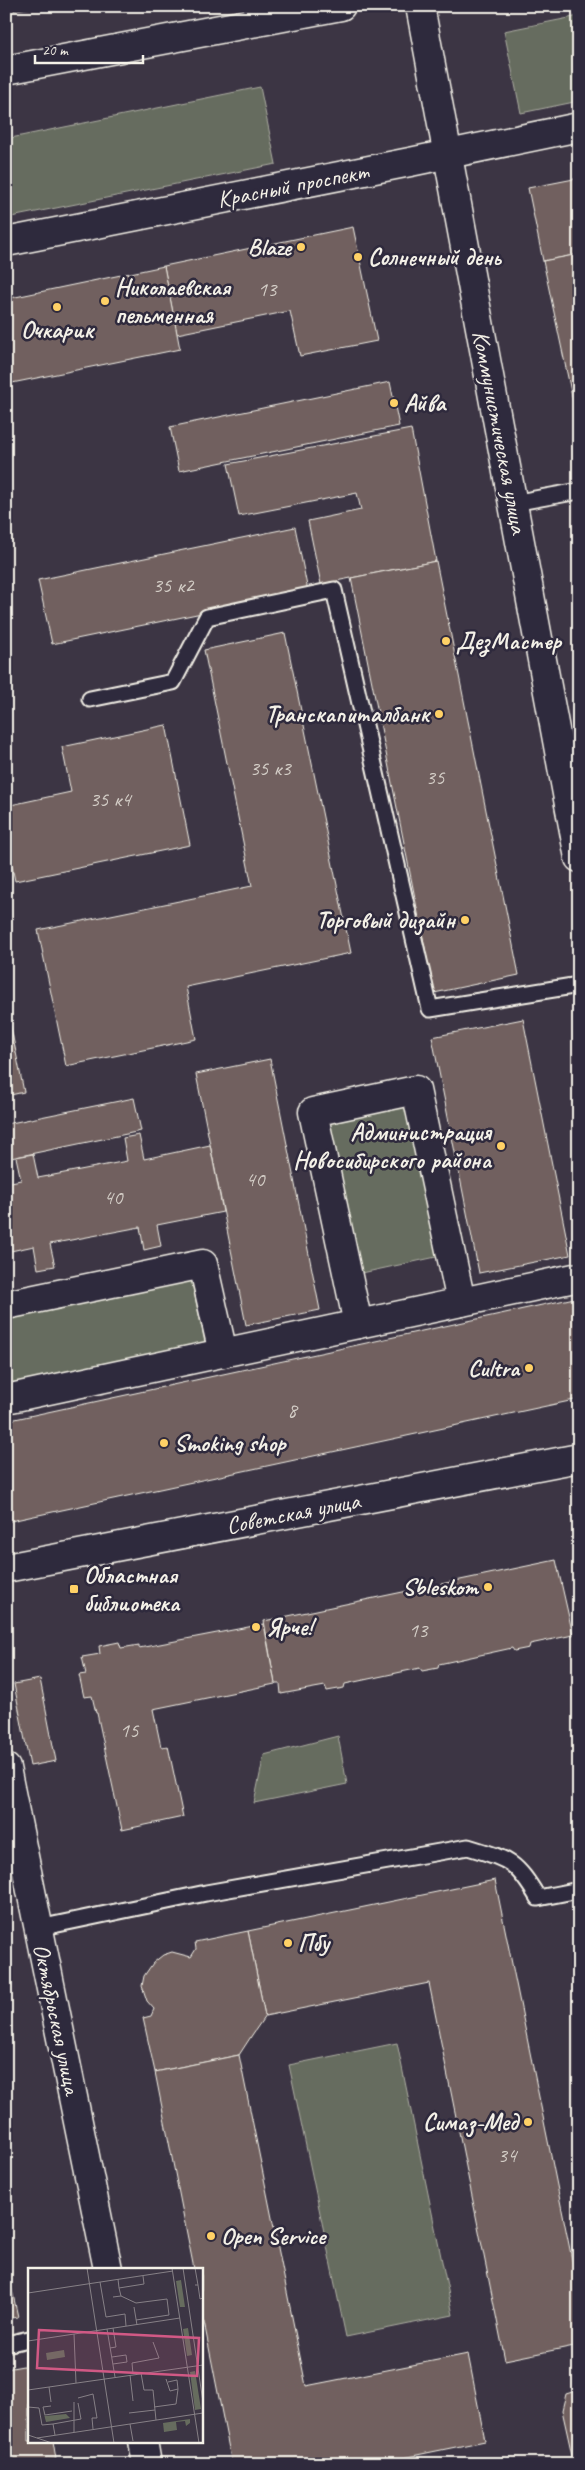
<svg xmlns="http://www.w3.org/2000/svg" width="585" height="2470" viewBox="0 0 585 2470" font-family="Caveat,sans-serif">
  <style>
    .green { fill: #666c5e; stroke: #adaea3 }
    .building { fill: #71615e; stroke: #f4f1e8 }
    .lines { fill: none; stroke-linecap: round; stroke-linejoin: round }
    .lane-casing { stroke: #f4f1e8; stroke-width: 19 }
    .street-casing { stroke: #f4f1e8; stroke-width: 31 }
    .secondary-casing { stroke: #f4f1e8; stroke-width: 31 }
    .primary-casing { stroke: #f4f1e8; stroke-width: 31 }
    .lane { stroke: #2f2a3d; stroke-width: 15 }
    .street { stroke: #2f2a3d; stroke-width: 28 }
    .secondary { stroke: #2f2a3d; stroke-width: 28 }
    .primary { stroke: #2f2a3d; stroke-width: 28 }
    .poi-dot { fill: #ffd166; stroke: #2f2a3d; stroke-width: 2 }
    .labels { text-anchor: middle; stroke-width: 5; stroke-linejoin: round; paint-order: stroke }
    .number-label { font-size: 21px; fill: #d3cdc6 }
    .street-label { font-size: 24px; fill: #f4f1e8; stroke: #2f2a3d }
    .poi-label { font-size: 24px; font-weight: bold; fill: #f4f1e8; stroke: #2f2a3d; text-anchor: start }
    .inset-road { fill: none; stroke: #868086; stroke-width: 1 }
    .view { fill: #d15985; fill-opacity: 0.15; stroke: #d15985; stroke-width: 2.5 }
    .inset-edge { fill: none; stroke: #f4f1e8; stroke-width: 2.5 }
  </style>
  <rect width="100%" height="100%" fill="#3c3544"/>
  <filter id="ink" filterUnits="userSpaceOnUse"><feTurbulence type="fractalNoise" baseFrequency=".02" numOctaves="2"/><feDisplacementMap in="SourceGraphic" scale="10" xChannelSelector="R" yChannelSelector="G"/><feConvolveMatrix kernelMatrix="1 2 1 2 8 2 1 2 1" color-interpolation-filters="sRGB"/></filter>
  <g filter="url(#ink)">
    <!-- green -->
    <g class="green">
      <path d="M 579,16 L 579,101 L 521,113 L 504,31 Z"/>
      <path d="M 260,87 L 276,164 L 6,218 L 6,139 Z"/>
      <path d="M 416,1090 L 450,1254 L 348,1276 L 313,1112 Z"/>
      <path d="M 191,1279 L 205,1343 L 6,1386 L 6,1320 Z"/>
      <path d="M 338,1736 L 347,1784 L 254,1803 L 264,1755 Z"/>
      <path d="M 397,2043 L 453,2315 L 346,2337 L 289,2065 Z"/>
    </g>
    <!-- building -->
    <g class="building">
      <path d="M 6,6 L 38,6 L 6,12 Z"/>
      <path d="M 579,178 L 579,254 L 543,261 L 528,188 Z"/>
      <path d="M 353,227 L 377,341 L 300,356 L 290,311 L 177,334 L 164,266 Z"/>
      <path d="M 579,254 L 579,429 L 543,261 Z"/>
      <path d="M 164,266 L 180,349 L 7,384 L 6,299 Z"/>
      <path d="M 390,382 L 399,426 L 179,471 L 170,427 Z"/>
      <path d="M 411,429 L 436,561 L 321,584 L 308,521 L 361,510 L 357,493 L 239,516 L 228,464 Z"/>
      <path d="M 295,527 L 308,591 L 52,644 L 38,580 Z"/>
      <path d="M 436,561 L 519,975 L 434,993 L 351,578 Z"/>
      <path d="M 285,633 L 351,953 L 186,987 L 196,1039 L 66,1066 L 38,930 L 252,886 L 204,650 Z"/>
      <path d="M 166,725 L 190,845 L 15,881 L 6,838 L 6,806 L 71,792 L 62,747 Z"/>
      <path d="M 6,1003 L 24,1092 L 6,1096 Z"/>
      <path d="M 523,1019 L 570,1255 L 479,1273 L 432,1037 Z"/>
      <path d="M 270,1059 L 320,1310 L 246,1325 L 196,1074 Z"/>
      <path d="M 134,1098 L 141,1131 L 6,1159 L 6,1124 Z"/>
      <path d="M 139,1135 L 144,1159 L 210,1145 L 223,1212 L 157,1225 L 161,1246 L 144,1250 L 140,1227 L 50,1244 L 55,1266 L 38,1269 L 34,1246 L 6,1252 L 6,1183 L 21,1180 L 16,1157 L 33,1154 L 38,1178 L 127,1161 L 123,1138 Z"/>
      <path d="M 579,1297 L 579,1399 L 6,1522 L 6,1421 Z"/>
      <path d="M 556,1560 L 573,1635 L 530,1644 L 529,1648 L 514,1651 L 512,1648 L 439,1664 L 438,1668 L 422,1671 L 420,1668 L 345,1684 L 344,1688 L 327,1691 L 325,1686 L 281,1694 L 280,1684 L 275,1684 L 264,1621 Z"/>
      <path d="M 264,1624 L 275,1684 L 153,1709 L 161,1747 L 168,1746 L 183,1817 L 122,1830 L 97,1713 L 96,1713 L 92,1696 L 84,1697 L 79,1675 L 86,1674 L 82,1657 L 100,1654 L 99,1646 L 119,1642 L 121,1648 L 139,1645 L 139,1648 Z"/>
      <path d="M 40,1679 L 56,1761 L 30,1766 L 14,1684 Z"/>
      <path d="M 495,1880 L 579,2294 L 579,2345 L 505,2360 L 429,1983 L 265,2016 L 248,1931 Z"/>
      <path d="M 248,1931 L 265,2016 L 252,2035 L 239,2055 L 155,2072 L 143,2018 L 151,2016 L 154,2009 L 147,2001 L 142,1986 L 144,1976 L 153,1963 L 163,1955 L 172,1952 L 191,1957 L 196,1949 L 195,1942 Z"/>
      <path d="M 239,2055 L 306,2386 L 468,2354 L 485,2441 L 373,2464 L 232,2464 L 201,2307 L 201,2269 L 194,2269 L 155,2072 Z"/>
      <path d="M 6,2263 L 18,2317 L 6,2319 Z"/>
      <path d="M 29,2365 L 29,2441 L 53,2441 L 56,2459 L 31,2464 L 6,2464 L 6,2369 Z"/>
      <path d="M 579,2390 L 579,2464 L 574,2464 L 562,2410 L 566,2394 Z"/>
    </g>
    <g class="lines">
      <!-- lane casing -->
      <g class="lane-casing">
        <g id="lane">
          <path d="M 513,503 L 579,491"/>
          <path d="M 90,699 L 173,682 L 207,617 L 334,590 L 430,1009 L 579,985"/>
          <path d="M 39,1928 L 206,1893 L 468,1847 C 510,1860 515,1860 538,1898 L 579,1890"/>
          <path d="M 6,2344 L 29,2339"/>
        </g>
      </g>
      <!-- street casing -->
      <g class="street-casing">
        <g id="street">
          <path d="M 420,6 L 579,858"/>
          <path d="M 6,1305 L 203,1264 L 223,1353"/>
          <path d="M 358,1324 L 313,1112 L 416,1090 L 461,1302"/>
          <path d="M 6,1399 L 579,1277"/>
          <path d="M 6,1768 L 108,2269"/>
          <path d="M 143,2441 L 147,2464"/>
        </g>
      </g>
      <!-- secondary casing -->
      <g class="secondary-casing">
        <path id="secondary" d="M 6,1568 L 579,1458"/>
      </g>
      <!-- primary casing -->
      <g class="primary-casing">
        <g id="primary">
          <path d="M 6,70 L 341,6"/>
          <path d="M 6,242 L 410,162 L 579,127"/>
        </g>
      </g>
      <!-- lane -->
      <use href="#lane" class="lane"/>
      <!-- street -->
      <use href="#street" class="street"/>
      <!-- secondary -->
      <use href="#secondary" class="secondary"/>
      <!-- primary -->
      <use href="#primary" class="primary"/>
    </g>
  </g>
  <!-- markers -->
  <g class="poi-dot">
    <circle cx="301" cy="247" r="5"/>
    <circle cx="358" cy="257" r="5"/>
    <circle cx="105" cy="301" r="5"/>
    <circle cx="57" cy="307" r="5"/>
    <circle cx="394" cy="403" r="5"/>
    <circle cx="446" cy="641" r="5"/>
    <circle cx="439" cy="714" r="5"/>
    <circle cx="465" cy="920" r="5"/>
    <circle cx="501" cy="1146" r="5"/>
    <circle cx="529" cy="1368" r="5"/>
    <circle cx="164" cy="1443" r="5"/>
    <circle cx="488" cy="1587" r="5"/>
    <rect x="69" y="1584" width="10" height="10" rx="2.5"/>
    <circle cx="256" cy="1627" r="5"/>
    <circle cx="288" cy="1943" r="5"/>
    <circle cx="528" cy="2122" r="5"/>
    <circle cx="211" cy="2236" r="5"/>
  </g>
  <g class="labels">
    <!-- number labels -->
    <g class="number-label">
      <text x="267" y="296">13</text>
      <text x="173" y="592">35 к2</text>
      <text x="270" y="775">35 к3</text>
      <text x="435" y="784">35</text>
      <text x="110" y="806">35 к4</text>
      <text x="255" y="1186">40</text>
      <text x="113" y="1204">40</text>
      <text x="292" y="1417">8</text>
      <text x="418" y="1637">13</text>
      <text x="129" y="1737">15</text>
      <text x="507" y="2162">34</text>
    </g>
    <!-- street labels -->
    <g class="street-label">
      <text transform="translate(293 185) rotate(-11)" y="8">Красный проспект</text>
      <text transform="translate(500 432) rotate(79)" y="8">Коммунистическая улица</text>
      <text transform="translate(293 1513) rotate(-11)" y="8">Советская улица</text>
      <text transform="translate(57 2019) rotate(78)" y="8">Октябрьская улица</text>
    </g>
    <!-- poi labels -->
    <g class="poi-label">
      <text x="291" y="255" text-anchor="end">Blaze</text>
      <text x="368" y="265">Солнечный день</text>
      <text x="115" y="295">Николаевская<tspan x="115" dy="28">пельменная</tspan></text>
      <text x="57" y="338" text-anchor="middle">Очкарик</text>
      <text x="404" y="411">Айва</text>
      <text x="456" y="649">ДезМастер</text>
      <text x="429" y="722" text-anchor="end">Транскапиталбанк</text>
      <text x="455" y="928" text-anchor="end">Торговый дизайн</text>
      <text x="491" y="1140" text-anchor="end">Администрация<tspan x="491" dy="28">Новосибирского района</tspan></text>
      <text x="519" y="1376" text-anchor="end">Cultra</text>
      <text x="174" y="1451">Smoking shop</text>
      <text x="84" y="1583">Областная<tspan x="84" dy="28">библиотека</tspan></text>
      <text x="478" y="1595" text-anchor="end">Sbleskom</text>
      <text x="266" y="1635">Ярче!</text>
      <text x="298" y="1951">Пбу</text>
      <text x="518" y="2130" text-anchor="end">Симаз-Мед</text>
      <text x="221" y="2244">Open Service</text>
    </g>
  </g>
  <!-- overview -->
  <g transform="translate(28 2268)">
    <rect width="175" height="175" fill="#3c3544"/>
    <path d="M 153,12 L 157,39 L 152,39 L 148,13 ZM 160,60 L 164,87 L 159,88 L 155,61 ZM 36,82 L 37,89 L 19,92 L 18,85 ZM 167,103 L 173,141 L 167,142 L 162,104 ZM 15,142 L 17,148 L 38,146 L 42,150 L 18,154 ZM 162,151 L 162,155 L 158,158 L 157,153 L 148,154 L 149,162 L 136,164 L 135,155 Z" fill="#666c5e"/>
    <path class="inset-road" d="M 59,0 L 86,175M 144,0 L 171,175M 155,0 L 175,134M 90,11 L 91,20 L 116,16 L 115,8M 72,14 L 78,49 L 97,46 L 98,58M 167,17 L 170,17 L 167,0M 170,17 L 172,31 L 175,30M 0,25 L 145,3M 93,28 L 108,35 L 139,31 L 141,47 L 108,52M 85,29 L 93,28 L 91,20M 106,39 L 109,57M 79,61 L 87,109M 46,66 L 48,115M 0,73 L 152,50M 82,80 L 88,79 L 85,60M 84,89 L 98,87 L 99,94 L 85,96M 113,105 L 116,122 L 125,122 L 128,152M 105,106 L 104,95 L 131,90 L 125,74M 102,107 L 105,133M 138,111 L 142,123 L 150,121 L 149,112 L 140,114M 21,119 L 23,134M 0,122 L 175,97M 50,130 L 65,126 L 69,150 L 64,150 L 65,161M 46,134 L 46,164M 23,138 L 15,139 L 17,147 L 44,143M 0,139 L 11,140 L 14,157 L 25,156 L 27,167M 126,139 L 148,136 L 150,121M 101,145 L 127,142M 25,156 L 53,151 L 50,135M 102,156 L 105,173M 0,167 L 24,175M 9,170 L 175,145"/>
    <path class="view" d="M 11,62 L 171,70 L 169,108 L 9,100 Z"/>
    <rect width="175" height="175" class="inset-edge"/>
  </g>
  <!-- margin -->
  <rect width="585" height="2470" fill="none" stroke="#2f2a3d" stroke-width="25"/>
  <rect x="12" y="12" width="560" height="2445" fill="none" stroke="#f4f1e8" stroke-width="2" filter="url(#ink)"/>
  <!-- scale -->
  <path d="M35 55v8h108v-8" fill="none" stroke="#f4f1e8" stroke-width="2.5"/>
  <text x="42" y="55" font-size="15" fill="#f4f1e8" stroke="#2f2a3d" stroke-width="4" paint-order="stroke">20 m</text>
</svg>
